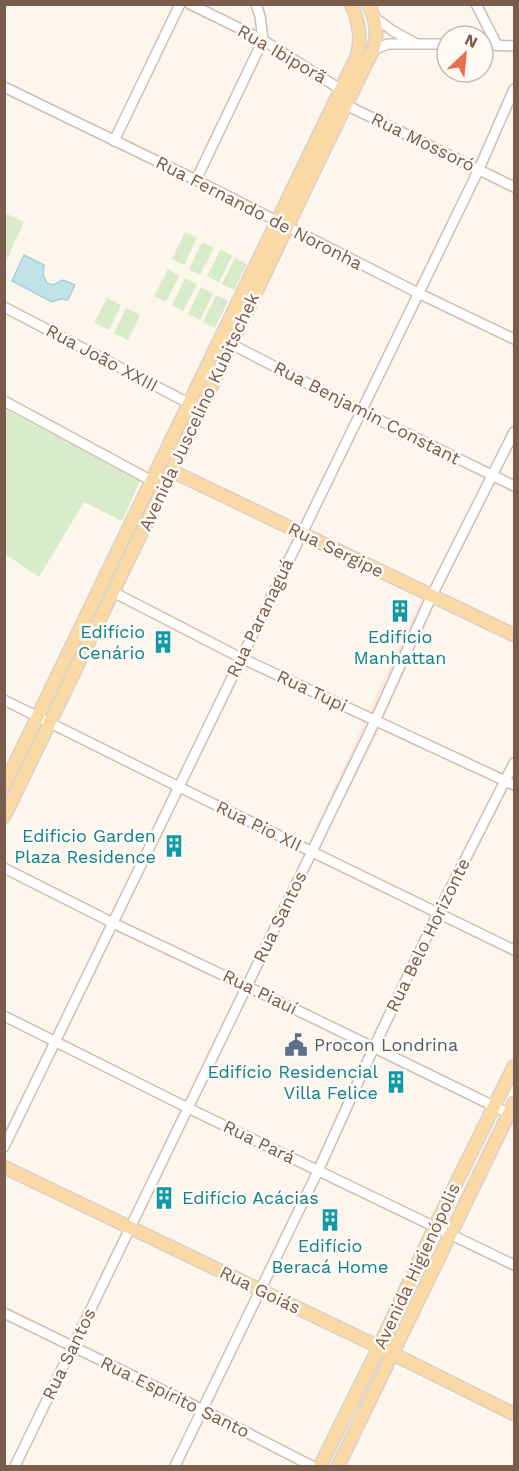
<svg xmlns="http://www.w3.org/2000/svg" width="519" height="1471" viewBox="0 0 519 1471" font-family="'Work Sans',sans-serif">
  <style>
    .commercial { fill: #fde8e0 }
    .green { fill: #d8ecc9 }
    .water { fill: #bfe3e8; stroke: #a5d3da; stroke-width: 1.5 }
    .lines { fill: none; stroke-linecap: round; stroke-linejoin: round }
    .minor-casing { stroke: #d1beb0; stroke-width: 12 }
    .major-casing { stroke: #dad1cd; stroke-width: 15 }
    .minor { stroke: #fff; stroke-width: 9 }
    .major { stroke: #fbd9a5; stroke-width: 12 }
    .labels { text-anchor: middle; stroke-width: 5; stroke-linejoin: round; paint-order: stroke }
    .street-label { font-size: 18px; fill: #7a5c4d; stroke: #fffaf3 }
    .culture-label { font-size: 18px; fill: #0d838f; stroke: #fffaf3; text-anchor: end }
    .service-label { font-size: 18px; fill: #4e5e75; stroke: #fffaf3; text-anchor: start }
  </style>
  <rect width="100%" height="100%" fill="#fdf6ec"/>
  <!-- commercial -->
  <g class="commercial">
    <path d="M 423,596 L 436,601 L 384,717 L 369,711 Z"/>
    <path d="M 365,721 L 380,729 L 321,845 L 310,840 Z"/>
  </g>
  <!-- green -->
  <g class="green">
    <path d="M 5,213 L 24,222 L 5,263 Z"/>
    <path d="M 185,232 L 197,238 L 184,265 L 172,259 Z"/>
    <path d="M 202,242 L 214,248 L 200,275 L 189,269 Z"/>
    <path d="M 221,249 L 232,256 L 219,282 L 207,276 Z"/>
    <path d="M 235,258 L 247,264 L 234,290 L 222,284 Z"/>
    <path d="M 168,269 L 179,276 L 166,302 L 154,296 Z"/>
    <path d="M 185,278 L 197,284 L 183,311 L 172,305 Z"/>
    <path d="M 201,287 L 213,294 L 200,320 L 188,314 Z"/>
    <path d="M 216,295 L 228,301 L 215,328 L 203,322 Z"/>
    <path d="M 107,298 L 121,305 L 109,330 L 94,323 Z"/>
    <path d="M 126,308 L 140,315 L 128,340 L 114,333 Z"/>
    <path d="M 5,409 L 140,481 L 122,521 L 84,502 L 39,577 L 5,554 Z"/>
  </g>
  <!-- water -->
  <path class="water" d="M 24,255 L 44,265 L 43,275 L 47,283 L 53,285 L 63,280 L 75,285 L 68,300 L 60,299 L 52,302 L 12,281 Z"/>
  <g class="lines">
    <!-- minor casing -->
    <g class="minor-casing">
      <g id="minor">
        <path d="M 190,4 L 263,40 L 340,89 L 346,105 L 514,187"/>
        <path d="M 256,4 L 260,16 L 263,40"/>
        <path d="M 476,4 L 497,45"/>
        <path d="M 374,17 L 393,31 L 415,43"/>
        <path d="M 483,45 L 514,46"/>
        <path d="M 373,50 L 388,44 L 447,44"/>
        <path d="M 4,87 L 196,180 L 418,293 L 514,339"/>
        <path d="M 114,141 L 180,4"/>
        <path d="M 196,180 L 263,40"/>
        <path d="M 4,307 L 194,406"/>
        <path d="M 227,342 L 361,411 L 514,486"/>
        <path d="M 4,401 L 152,481"/>
        <path d="M 113,592 L 241,658 L 514,785"/>
        <path d="M 4,700 L 179,787 L 514,950"/>
        <path d="M 4,868 L 113,923 L 307,1015 L 514,1116"/>
        <path d="M 4,1016 L 188,1108 L 514,1265"/>
        <path d="M 4,1147 L 479,169 L 514,89"/>
        <path d="M 4,1313 L 203,1410 L 312,1466"/>
        <path d="M 15,1466 L 375,721 L 432,595 L 514,432"/>
        <path d="M 175,1466 L 318,1171 L 374,1047 L 438,913 L 514,763"/>
      </g>
    </g>
    <!-- major casing -->
    <g class="major-casing">
      <g id="major">
        <path d="M 172,471 L 514,635"/>
        <path d="M 4,786 L 356,58 C 363,40 359,22 351,4"/>
        <path d="M 4,817 C 59,701 117,586 172,470 C 238,330 304,189 373,50 C 379,34 376,19 368,4"/>
        <path d="M 4,1167 L 379,1347 L 514,1414"/>
        <path d="M 320,1466 L 379,1347 L 435,1226 L 514,1066"/>
        <path d="M 338,1466 L 514,1103"/>
      </g>
    </g>
    <!-- minor -->
    <use href="#minor" class="minor"/>
    <!-- major -->
    <use href="#major" class="major"/>
  </g>
  <!-- icons -->
  <defs>
    <g id="building-bare" transform="scale(1.8)"><path d="M-4-6H4V6H1V3H-1V6H-4ZM-2.5-4.3h1.7v1.8h-1.7ZM.8-4.3h1.7v1.8H.8ZM-2.5-1h1.7V.8h-1.7ZM.8-1h1.7V.8H.8Z" fill="#0f9aa8" stroke="#fffaf3" stroke-width="2.5" paint-order="stroke"/></g>
    <g id="civic-bare" transform="scale(1.8)"><path d="M-.6-6.5H3V-4.5H.6V-3L4-1V1h2V6H-6V1h2V-1L-.6-3ZM-1.2 2.5V6h2.4V2.5Z" fill="#5c6f8a" stroke="#fffaf3" stroke-width="2.5" paint-order="stroke"/></g>
  </defs>
  <g fill-rule="evenodd">
    <use href="#building-bare" x="400" y="611"/>
    <use href="#building-bare" x="163" y="642"/>
    <use href="#building-bare" x="174" y="846"/>
    <use href="#civic-bare" x="296" y="1045"/>
    <use href="#building-bare" x="396" y="1082"/>
    <use href="#building-bare" x="164" y="1198"/>
    <use href="#building-bare" x="330" y="1220"/>
  </g>
  <g class="labels">
    <!-- street labels -->
    <g class="street-label">
      <text transform="translate(282 54) rotate(30)" y="6">Rua Ibiporã</text>
      <text transform="translate(423 142) rotate(26)" y="6">Rua Mossoró</text>
      <text transform="translate(259 213) rotate(27)" y="6">Rua Fernando de Noronha</text>
      <text transform="translate(102 358) rotate(28)" y="6">Rua João XXIII</text>
      <text transform="translate(199 412) rotate(-65)" y="6">Avenida Juscelino Kubitschek</text>
      <text transform="translate(367 413) rotate(27)" y="6">Rua Benjamin Constant</text>
      <text transform="translate(336 550) rotate(26)" y="6">Rua Sergipe</text>
      <text transform="translate(260 618) rotate(-64)" y="6">Rua Paranaguá</text>
      <text transform="translate(312 691) rotate(25)" y="6">Rua Tupi</text>
      <text transform="translate(259 826) rotate(26)" y="6">Rua Pio XII</text>
      <text transform="translate(280 917) rotate(-64)" y="6">Rua Santos</text>
      <text transform="translate(428 935) rotate(-64)" y="6">Rua Belo Horizonte</text>
      <text transform="translate(260 992) rotate(26)" y="6">Rua Piauí</text>
      <text transform="translate(259 1142) rotate(26)" y="6">Rua Pará</text>
      <text transform="translate(417 1266) rotate(-65)" y="6">Avenida Higienópolis</text>
      <text transform="translate(260 1290) rotate(26)" y="6">Rua Goiás</text>
      <text transform="translate(69 1354) rotate(-64)" y="6">Rua Santos</text>
      <text transform="translate(175 1397) rotate(26)" y="6">Rua Espírito Santo</text>
    </g>
    <!-- culture labels -->
    <g class="culture-label">
      <text x="145" y="638">Edifício<tspan x="145" dy="21">Cenário</tspan></text>
      <text x="400" y="643" text-anchor="middle">Edifício<tspan x="400" dy="21">Manhattan</tspan></text>
      <text x="156" y="842">Edificio Garden<tspan x="156" dy="21">Plaza Residence</tspan></text>
      <text x="378" y="1078">Edifício Residencial<tspan x="378" dy="21">Villa Felice</tspan></text>
      <text x="182" y="1204" text-anchor="start">Edifício Acácias</text>
      <text x="330" y="1252" text-anchor="middle">Edifício<tspan x="330" dy="21">Beracá Home</tspan></text>
    </g>
    <!-- service labels -->
    <g class="service-label">
      <text x="314" y="1051">Procon Londrina</text>
    </g>
  </g>
  <!-- border -->
  <rect width="519" height="1471" fill="none" stroke="#7a5c4d" stroke-width="12"/>
  <!-- north arrow -->
  <g transform="translate(465 54) rotate(26)"><circle r="28" fill="#fffaf3" stroke="#cabbb1" stroke-width="1.5"/>
  <path d="M0-4.5L10 22L0 15L-10 22Z" fill="#e76f51"/>
  <text y="-9" font-size="16" font-weight="bold" text-anchor="middle" fill="#7a5c4d">N</text>
  </g>
</svg>
